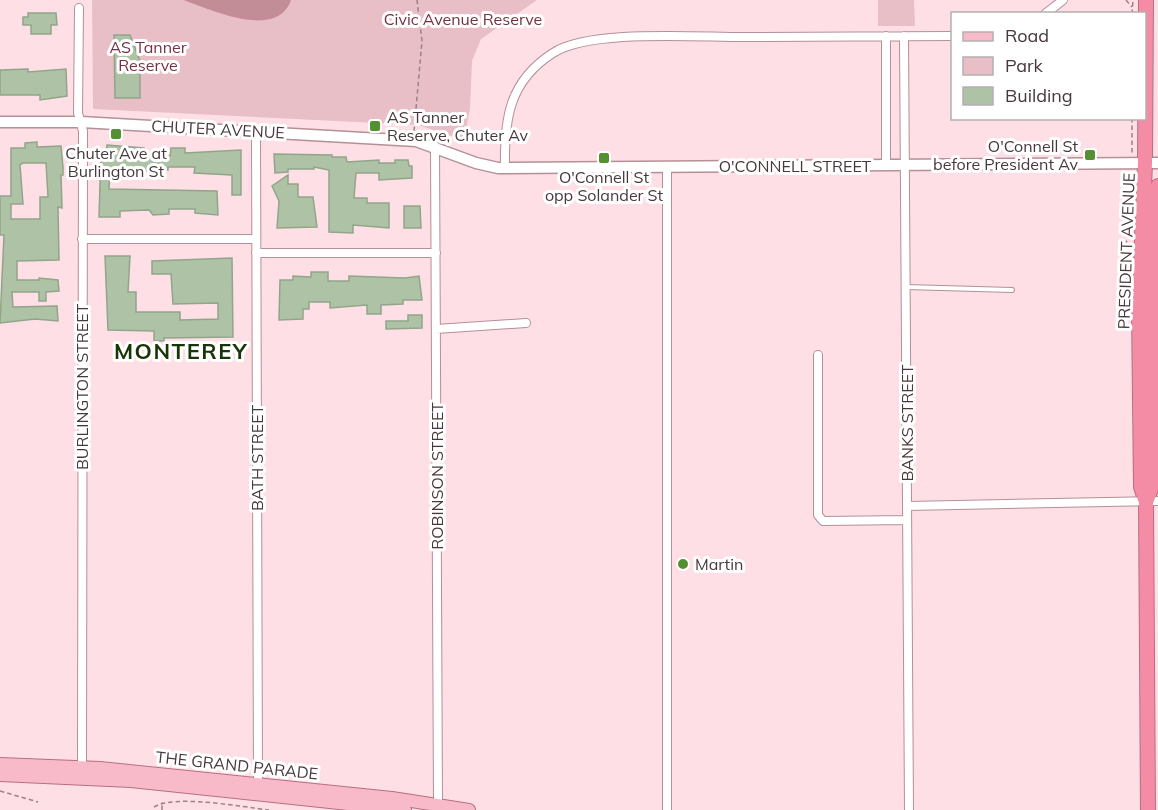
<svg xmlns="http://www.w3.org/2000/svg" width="1158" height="810" font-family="Mulish,sans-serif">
<rect width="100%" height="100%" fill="#fedfe5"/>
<path fill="#e8bfc7" d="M92,0H537L481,39L472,61L470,108L464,140L418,125L93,109Z
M878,0H914L915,26H878Z"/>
<path fill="#c38d98" d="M183,0H291C277,41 210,9 183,0Z"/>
<path fill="#aec2a6" stroke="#92a58a" stroke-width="1.5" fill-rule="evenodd" d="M28,13H56L57,25H51V34H31V25H23V17H28Z
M114,35H130L140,61V98H115Z
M28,69V72L66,69L67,96L40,100V95H0V70Z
M37,142V147L61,146L63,167V175H61L62,208L58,207L59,260L17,261V280H39V278L58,280L59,291L46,292V301H39V292H12L13,307L57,306L58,321L35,319L0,323L4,235H0V196H11V148H25V143ZM23,163H46L48,197H40V219H11V204H23L20,165Z
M107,145L144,148V156H170L171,148H185V153L241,150V195H232V175L194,173L195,167H168V170L110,172L109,189L217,191L218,215L195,213V209H169V214L153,215L149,210L120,211V217H99L101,151H106Z
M274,154L332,155V157H346L347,162L379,160V163H395V160H408L409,166H412V178L379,180V173H356L354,198H367V203H389V228L353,225V233L329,232V170L314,167V169H288V172L275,173Z
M288,175V184H298V197H313L317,227L277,228L279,201L272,186Z
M404,206H420L421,228H404Z
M105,256H130L128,292H136V312H180V320L218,319V303L173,304L171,274H152V261L232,258L233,337L164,338V341H154V331L108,330Z
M311,272H328V281H349V276L405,278L419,276L422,300H403V304L381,305V314H367V305L330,308V302H309V309H303V319L279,320L280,280H293V276L311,277Z
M408,315H422V328L386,329V321H408Z"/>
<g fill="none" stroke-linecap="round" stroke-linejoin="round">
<defs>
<path id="lane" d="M906,287L1012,290"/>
<path id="street" d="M79,8L78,113L83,131L82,766
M1045,14L1063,0
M886,36V166
M904,36L909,810
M256,132L258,784
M435,146L438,805
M667,167V810
M505,168C504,119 509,81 553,53C591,28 704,38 752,37C819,37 886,36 952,36
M82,239H256
M256,253H436
M436,329L526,323
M818,355V515L823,521L907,520
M907,506L1158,501"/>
<path id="secondary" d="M0,122H81L416,141L476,163L498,168L1158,163"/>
<path id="primary" d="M0,764L100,768L392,798L469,810
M0,775L131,781L405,810"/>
<path id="highway" d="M1146,0L1145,163L1139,311L1141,487L1146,502L1148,810
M1146,502L1151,489V289L1158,186"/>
</defs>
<use href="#lane" stroke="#b49097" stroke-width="6"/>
<use href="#street" stroke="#b49097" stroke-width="10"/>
<use href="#secondary" stroke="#b49097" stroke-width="13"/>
<use href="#primary" stroke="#b76f80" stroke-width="14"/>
<use href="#highway" stroke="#b76f80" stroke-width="16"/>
<path stroke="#9a8388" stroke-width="1.5" stroke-dasharray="4.5 3" stroke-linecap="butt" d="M1126,0L1132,7
M1132,14L1133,0
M1132,118V153
M414,131L422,41L417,0
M1127,305L1126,184L1130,173
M0,791L38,802
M154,807C174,794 243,807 269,810
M162,810V802"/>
<use href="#lane" stroke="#fff" stroke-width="4"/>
<use href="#street" stroke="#fff" stroke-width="8"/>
<use href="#secondary" stroke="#fff" stroke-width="10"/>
<use href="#primary" stroke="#f8bac9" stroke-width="12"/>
<use href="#highway" stroke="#f48ca5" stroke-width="14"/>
</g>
<g fill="#529031" stroke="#fff" stroke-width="2">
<rect x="369" y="120" width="12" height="12" rx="3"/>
<rect x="110" y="128" width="12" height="12" rx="3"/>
<rect x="1084" y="149" width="12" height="12" rx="3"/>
<rect x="598" y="152" width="12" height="12" rx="3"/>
<circle cx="683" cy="564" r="6"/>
</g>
<g text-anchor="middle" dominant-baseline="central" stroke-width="6" stroke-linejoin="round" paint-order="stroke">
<g font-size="16" fill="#743143" stroke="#fff">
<text x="463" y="19">Civic Avenue Reserve</text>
<text x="148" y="47">AS Tanner<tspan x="148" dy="18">Reserve</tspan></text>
</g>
<g font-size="16" fill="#47383b" stroke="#fff" text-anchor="start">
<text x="387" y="117">AS Tanner<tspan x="387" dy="18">Reserve, Chuter Av</tspan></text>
<text x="1078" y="146" text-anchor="end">O'Connell St<tspan x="1078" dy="18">before President Av</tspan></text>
<text x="116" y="153" text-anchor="middle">Chuter Ave at<tspan x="116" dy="18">Burlington St</tspan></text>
<text x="604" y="177" text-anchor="middle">O'Connell St<tspan x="604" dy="18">opp Solander St</tspan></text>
<text x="695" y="564">Martin</text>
</g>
<g font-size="16" fill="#47383b" stroke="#fff">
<text transform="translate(218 129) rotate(3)">CHUTER AVENUE</text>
<text x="795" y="166">O'CONNELL STREET</text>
<text transform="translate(1126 251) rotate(-88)">PRESIDENT AVENUE</text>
<text transform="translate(82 387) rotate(-90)">BURLINGTON STREET</text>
<text transform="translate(907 423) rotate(-90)">BANKS STREET</text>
<text transform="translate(257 458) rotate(-90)">BATH STREET</text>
<text transform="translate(437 476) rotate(-90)">ROBINSON STREET</text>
<text transform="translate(237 765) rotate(6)">THE GRAND PARADE</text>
</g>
<g font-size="22" font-weight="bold" letter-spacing="1.5" fill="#173506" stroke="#fff">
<text x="181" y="351">MONTEREY</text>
</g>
</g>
<rect x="951" y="12" width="195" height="108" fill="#ffffff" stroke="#b5afb1" stroke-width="1.5"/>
<rect x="963" y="32" width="30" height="9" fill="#f8bac9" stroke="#b5afb1" stroke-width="1.5"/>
<text x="1005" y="42" font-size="18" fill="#47383b">Road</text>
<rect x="963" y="57" width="30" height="18" fill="#e8bfc7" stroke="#b5afb1" stroke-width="1.5"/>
<text x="1005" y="72" font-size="18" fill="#47383b">Park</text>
<rect x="963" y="87" width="30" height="18" fill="#aec2a6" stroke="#b5afb1" stroke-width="1.5"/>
<text x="1005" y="102" font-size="18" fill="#47383b">Building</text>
</svg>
